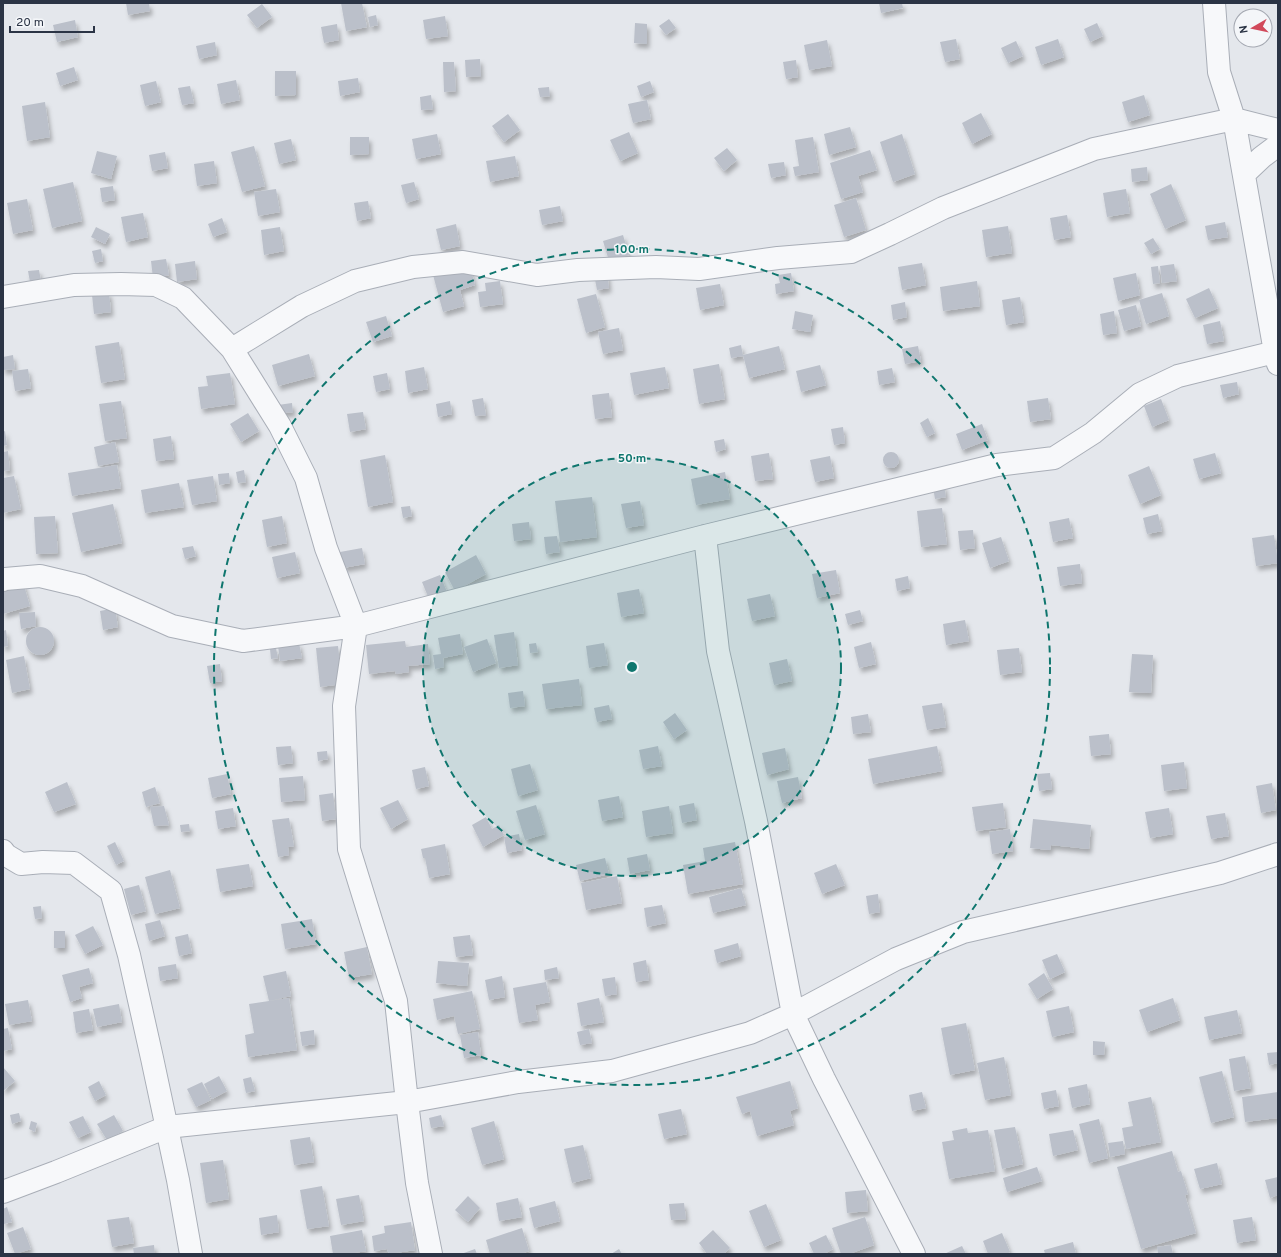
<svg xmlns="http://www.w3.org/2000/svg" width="1281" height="1257" font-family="Overpass,sans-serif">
<defs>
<filter id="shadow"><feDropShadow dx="2.5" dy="4.5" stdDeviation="2" flood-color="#0004"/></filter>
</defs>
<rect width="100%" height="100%" fill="#e4e7ec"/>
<path fill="#bbc0ca" filter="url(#shadow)" d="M126,3H149L150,11L128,15Z
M341,3H362L367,27L346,31Z
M879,3H902L903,8L881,13Z
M262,4L272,17L257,28L247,15Z
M376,15L378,25L370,27L368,17Z
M445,16L448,36L426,39L423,20Z
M669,19L676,28L666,35L659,26Z
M75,20L78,37L57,42L53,25Z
M635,23L647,24V44L634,43Z
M1097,23L1103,36L1090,42L1084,29Z
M337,24L339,40L324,43L321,27Z
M956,39L960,59L945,62L940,42Z
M1058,39L1064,57L1041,65L1035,47Z
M827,40L832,66L809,70L804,45Z
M1016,41L1023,56L1008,63L1001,48Z
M215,42L217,55L199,59L196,46Z
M480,59L481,76L466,77L465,60Z
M796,60L798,77L786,79L783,62Z
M443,62H454L456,91L444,92Z
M74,67L78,80L60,86L56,73Z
M275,71H296V95L275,96Z
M358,78L360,92L340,96L338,81Z
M236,80L240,100L221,104L217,84Z
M156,81L161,102L145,106L140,85Z
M650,81L654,92L641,97L637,86Z
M190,86L194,103L182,105L178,88Z
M549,87L550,96L540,97L538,88Z
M431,95L433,109L421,110L420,97Z
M1144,95L1150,115L1128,122L1122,102Z
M647,100L651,119L633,123L628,104Z
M45,102L50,137L27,141L22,106Z
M981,113L992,134L972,144L962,123Z
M508,114L520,130L504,142L492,126Z
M850,127L856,147L829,155L824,134Z
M629,132L638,153L620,161L610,140Z
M437,134L441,154L416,159L412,139Z
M902,134L915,174L893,182L880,142Z
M350,137H369V154L350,155Z
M813,137L819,172L795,176L793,167L799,166L795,140Z
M291,139L296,160L279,164L274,143Z
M254,146L265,186L242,192L231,152Z
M727,148L737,160L724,171L714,158Z
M870,150L877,170L858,176L863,192L841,199L830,163Z
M97,151L117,156L111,179L91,173Z
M165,152L168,168L152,171L149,155Z
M515,156L519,176L490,182L486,161Z
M214,161L217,183L197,186L194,164Z
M784,162L786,175L771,178L768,164Z
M1147,167L1148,180L1132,182L1131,169Z
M73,182L82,221L52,228L43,189Z
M414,182L419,199L406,203L401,185Z
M1171,184L1186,220L1165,229L1150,194Z
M113,186L115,200L102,202L100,188Z
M276,189L280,212L258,216L254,192Z
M1126,189L1130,213L1107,217L1103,193Z
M856,198L866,230L844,237L834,205Z
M27,199L33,230L13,234L7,203Z
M368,201L371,218L357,221L354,203Z
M560,206L563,221L542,225L539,210Z
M143,213L148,237L126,242L121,217Z
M1067,215L1071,237L1054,240L1050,218Z
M222,218L227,232L213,237L208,224Z
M1225,222L1228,237L1208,240L1205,226Z
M456,224L460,246L441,250L436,229Z
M1008,226L1012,253L986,257L982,230Z
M96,227L110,234L105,244L91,237Z
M280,227L284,251L264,255L261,230Z
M623,235L629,255L609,261L603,241Z
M1153,238L1160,249L1151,254L1144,243Z
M101,249L103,261L95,263L92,251Z
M166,259L169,275L153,278L151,261Z
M195,261L197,279L177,282L175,264Z
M922,263L926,285L902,290L898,267Z
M1174,264L1177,281L1162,283L1160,266Z
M470,266L475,285L460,290L464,306L443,312L433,275Z
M1158,266L1160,283L1153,284L1151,267Z
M39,270L41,281L30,282L28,271Z
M607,272L609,288L597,290L594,274Z
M791,273L794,291L776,294L775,284L780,283L778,275Z
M1136,273L1140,295L1118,301L1113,278Z
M500,281L503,304L480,307L478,292L486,291L485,283Z
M977,281L980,306L943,311L940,287Z
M720,284L724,305L700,310L696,288Z
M1209,288L1218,308L1195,318L1186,299Z
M109,292L111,312L94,314L92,295Z
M1162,293L1169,316L1146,324L1139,300Z
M596,294L605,327L586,333L577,299Z
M1020,297L1024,322L1006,325L1002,300Z
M905,302L907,317L893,320L891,305Z
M1136,305L1141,326L1124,331L1118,310Z
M795,311L813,315L810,332L792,329Z
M1114,311L1117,333L1103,335L1100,314Z
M386,316L392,336L373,342L366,322Z
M1220,321L1224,341L1207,344L1203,325Z
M619,328L623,350L603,354L598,332Z
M119,342L125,379L101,383L95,346Z
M741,345L743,356L731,358L729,348Z
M779,346L785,369L749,378L743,355Z
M918,346L921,361L905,364L902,349Z
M309,354L315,376L278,386L272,365Z
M13,355L15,369L3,370V357Z
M719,364L725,399L699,404L693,369Z
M820,365L826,385L801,392L796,371Z
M424,367L428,389L408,393L405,371Z
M665,367L669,388L634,395L630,373Z
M892,368L895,382L879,385L877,371Z
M28,369L31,388L15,391L12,371Z
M230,373L235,404L201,409L198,387L208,386L206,376Z
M387,373L390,389L376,392L373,376Z
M1237,382L1239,394L1223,398L1220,385Z
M609,393L612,417L595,419L592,395Z
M483,398L486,415L475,416L472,400Z
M1048,398L1051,419L1030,422L1027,401Z
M1161,399L1169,420L1152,427L1144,406Z
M121,401L127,438L105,441L99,404Z
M450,401L452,414L438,417L436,404Z
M292,403L293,412L279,413L278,405Z
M363,412L366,429L350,432L347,414Z
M248,413L259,431L241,442L230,424Z
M928,418L935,433L927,437L920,423Z
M982,424L988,440L962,450L956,434Z
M843,427L845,443L834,445L831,429Z
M5,431L7,445L3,446V432Z
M171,436L174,459L156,461L153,439Z
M724,439L726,449L716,452L714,441Z
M115,442L119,462L98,466L94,447Z
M8,451L10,470L3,471V452Z
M883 460a8 8 0 1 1 16 0a8 8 0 1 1-16 0Z
M769,453L773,479L755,481L751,456Z
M1215,453L1221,473L1199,479L1193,459Z
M385,455L393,502L368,507L360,460Z
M830,456L834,478L815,482L810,460Z
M117,465L121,488L72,496L68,473Z
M1149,466L1161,495L1140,504L1128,475Z
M244,470L246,482L238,483L236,472Z
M725,472L730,499L696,505L691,479Z
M229,473L230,483L219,485L218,474Z
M14,476L21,509L3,513V478Z
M213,476L217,501L192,505L187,480Z
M179,483L184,507L145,513L141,490Z
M944,485L946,497L935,499L933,487Z
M592,497L597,537L560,542L555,501Z
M640,501L644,525L626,528L621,504Z
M113,504L122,543L81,552L72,513Z
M410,506L412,516L403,518L401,507Z
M942,508L947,544L921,547L917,511Z
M1158,514L1162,531L1147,534L1143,518Z
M55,516L58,553L36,554L34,517Z
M282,516L287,543L267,547L262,520Z
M1069,518L1073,538L1053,542L1049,522Z
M529,522L531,539L514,541L512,524Z
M973,530L975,548L960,550L958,531Z
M1274,535L1278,563L1256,566L1252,538Z
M557,536L560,552L546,554L544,537Z
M1001,537L1009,561L990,568L982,543Z
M193,546L196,556L185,559L182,548Z
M362,548L365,564L343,568L340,552Z
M295,552L300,573L277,578L272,557Z
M476,555L486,574L455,591L445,572Z
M1080,564L1082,583L1060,586L1057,567Z
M836,570L840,593L817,598L812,574Z
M440,575L447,592L429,599L422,582Z
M908,576L910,588L897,591L895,579Z
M23,582L30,606L3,614V588Z
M639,589L644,613L621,617L617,593Z
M770,594L775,616L752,621L747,599Z
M115,608L118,627L103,630L100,611Z
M860,610L863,621L848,625L845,614Z
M35,612L36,626L21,629L19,613Z
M965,620L969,641L946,645L943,624Z
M26 641a14 14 0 1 1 28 0a14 14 0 1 1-28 0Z
M6,630L8,646L3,647V631Z
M514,632L518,665L499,668L494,635Z
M460,634L463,654L443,658L444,667L435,669L433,655L441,654L438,638Z
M487,639L496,663L473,672L464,647Z
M405,641L406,647L428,644L430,664L408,666L409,672L396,674L395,671L369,674L366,645Z
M871,642L876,664L859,668L854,647Z
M299,643L302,658L280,661L278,646Z
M536,643L538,652L530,653L529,644Z
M604,643L608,665L589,668L586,646Z
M338,646L342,684L320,687L316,648Z
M276,648L278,658L271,659L270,649Z
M1019,648L1022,672L1000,675L997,650Z
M1132,654L1153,655L1151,693L1129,692Z
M24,656L30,689L12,693L6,660Z
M787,659L792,681L774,685L769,663Z
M220,664L222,681L210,683L207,666Z
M579,679L582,705L546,709L542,684Z
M523,691L525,706L510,708L508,693Z
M942,703L946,727L927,730L922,706Z
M609,705L612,719L597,722L594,708Z
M675,713L687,730L674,739L663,722Z
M868,714L871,732L853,734L851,717Z
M1109,734L1111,754L1091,756L1089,736Z
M291,746L293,763L278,765L276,747Z
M658,746L662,766L643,769L639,750Z
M937,746L942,771L873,784L868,759Z
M785,748L789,769L767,775L762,753Z
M327,751L328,759L318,761L317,752Z
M1184,762L1187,788L1164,791L1161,765Z
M530,764L538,790L518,796L511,769Z
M425,767L429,786L416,789L412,770Z
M1050,773L1052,789L1039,791L1037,774Z
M227,774L231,794L212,798L208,778Z
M303,776L305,800L281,802L279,778Z
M798,777L802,798L782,803L777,781Z
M67,782L76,804L54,812L45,792Z
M1272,783L1276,810L1261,813L1256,786Z
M155,787L160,803L146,807L142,792Z
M333,793L336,819L322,821L319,795Z
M619,796L623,817L602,821L598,800Z
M398,800L408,819L391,829L380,808Z
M694,803L697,820L682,823L679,806Z
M1003,803L1006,827L976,831L972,807Z
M536,805L545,834L525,840L516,811Z
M164,806L169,825L154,826L150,807Z
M669,806L673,833L646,837L642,811Z
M233,808L236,826L218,829L215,811Z
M1169,808L1173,834L1150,838L1145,812Z
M1225,813L1229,836L1211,839L1206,816Z
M486,817L492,829L499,825L504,835L483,847L472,825Z
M289,818L294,846L288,847L289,855L278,857L272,820Z
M1033,819L1091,825L1089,849L1051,845L1050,850L1030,848Z
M189,824L190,831L181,832L180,825Z
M1010,829L1013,851L992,854L989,832Z
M519,834L522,850L507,853L504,837Z
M115,842L124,861L116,865L107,846Z
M735,842L743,884L688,894L683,865L705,861L703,848Z
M445,844L450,874L429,878L425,858H423L421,849Z
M647,854L650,870L630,874L627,858Z
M605,858L609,874L580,881L576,865Z
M249,864L253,886L220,892L216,869Z
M836,864L845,885L822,894L814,873Z
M170,870L180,908L155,914L145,877Z
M617,876L622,903L586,910L581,883Z
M139,885L146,911L131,915L124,889Z
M741,888L746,905L713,913L709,897Z
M878,894L880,912L869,914L866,896Z
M662,905L666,923L647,927L644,908Z
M41,906L42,918L35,919L33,907Z
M312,919L316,944L285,949L281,924Z
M160,920L165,936L149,941L145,924Z
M93,926L103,945L85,954L75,935Z
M54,931H65V948H54Z
M188,934L192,953L179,956L175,937Z
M470,935L473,955L456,957L453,937Z
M738,943L741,956L717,963L714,950Z
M367,947L372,974L349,978L344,952Z
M1057,954L1065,972L1050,979L1042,960Z
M646,960L649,980L636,982L633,963Z
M438,961L469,963L467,986L436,983Z
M176,964L178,978L160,981L158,967Z
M557,967L559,978L545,980L544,970Z
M89,968L93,983L79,987L82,998L70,1002L62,975Z
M286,971L291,996L269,1001L263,976Z
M1044,973L1053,989L1037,999L1028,984Z
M502,976L505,997L489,1000L485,980Z
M615,977L617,994L605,996L602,979Z
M546,982L550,1002L535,1005L538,1020L519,1023L513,988Z
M472,991L480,1029L458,1034L454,1016L437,1020L433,999Z
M289,998L297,1050L248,1057L245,1035L254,1033L249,1004Z
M599,998L604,1022L581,1026L577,1003Z
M1173,998L1180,1020L1147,1032L1139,1010Z
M28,1000L32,1021L9,1025L5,1004Z
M119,1004L122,1022L97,1027L93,1009Z
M1069,1006L1074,1032L1052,1037L1046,1011Z
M89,1009L93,1030L76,1033L73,1012Z
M1237,1010L1242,1033L1209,1040L1204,1017Z
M966,1023L975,1070L950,1075L941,1028Z
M8,1028L12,1049L3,1051V1029Z
M589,1029L592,1043L580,1045L577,1032Z
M314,1030L315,1044L302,1046L300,1032Z
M478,1032L481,1055L464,1058L460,1035Z
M1093,1041L1105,1042L1104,1055H1093Z
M1278,1052V1063L1269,1065L1267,1053Z
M1245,1056L1251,1088L1234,1091L1229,1059Z
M1004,1057L1011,1095L985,1100L977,1063Z
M3,1067L15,1081L3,1091Z
M1222,1071L1234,1117L1211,1123L1199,1077Z
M219,1076L227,1091L212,1099L204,1084Z
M251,1077L255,1091L246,1093L243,1079Z
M99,1081L106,1095L95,1101L88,1087Z
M790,1081L798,1108L790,1111L794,1125L757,1136L750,1111L742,1114L736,1097Z
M202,1082L211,1100L196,1107L187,1089Z
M1087,1084L1090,1104L1072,1108L1068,1088Z
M1056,1090L1059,1106L1044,1109L1041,1093Z
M922,1092L926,1108L912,1111L909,1095Z
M1278,1092V1118L1245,1122L1242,1097Z
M1151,1097L1161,1142L1126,1149L1122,1128L1133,1126L1128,1102Z
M681,1109L687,1134L664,1139L658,1114Z
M19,1113L21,1121L12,1124L10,1115Z
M114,1115L123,1131L107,1140L97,1124Z
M441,1115L444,1126L431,1128L429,1118Z
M83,1116L91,1132L78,1138L69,1122Z
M1099,1119L1108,1158L1089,1163L1079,1124Z
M31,1121L37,1123L35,1132L29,1129Z
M494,1121L504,1159L482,1165L471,1128Z
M1015,1127L1023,1164L1002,1169L994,1130Z
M967,1128L968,1133L988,1130L995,1171L949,1179L942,1142L954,1140L952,1131Z
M1073,1130L1078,1150L1053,1156L1049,1134Z
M310,1137L314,1162L294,1165L290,1140Z
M1123,1141L1125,1154L1110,1157L1108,1143Z
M583,1145L591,1178L572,1183L564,1149Z
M1172,1151L1178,1172L1181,1171L1188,1194L1185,1195L1196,1233L1141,1249L1117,1167Z
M223,1160L229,1199L206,1203L200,1163Z
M1217,1163L1222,1184L1200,1189L1194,1169Z
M1037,1167L1042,1181L1007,1192L1003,1178Z
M1278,1177V1195L1270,1198L1265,1180Z
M322,1186L329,1226L307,1229L300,1190Z
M866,1190L868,1211L847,1213L845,1192Z
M359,1195L364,1221L341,1225L336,1199Z
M468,1196L480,1208L468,1222L455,1210Z
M518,1198L522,1217L499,1221L496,1203Z
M555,1201L560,1221L534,1228L529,1208Z
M684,1203L686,1219L671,1220L669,1204Z
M766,1204L781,1240L764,1247L749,1211Z
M7,1207L12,1222L4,1224L3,1209Z
M277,1215L279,1232L261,1235L259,1218Z
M129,1217L134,1243L112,1247L107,1220Z
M865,1217L874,1245L849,1254H841L832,1228Z
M1252,1217L1256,1240L1237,1243L1233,1220Z
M411,1222L415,1250L389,1254L387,1249L374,1251L372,1236L385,1233L384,1226Z
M23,1227L31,1249L15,1254L7,1233Z
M522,1228L529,1251L521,1254H490L486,1240Z
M362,1230L366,1251L348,1254H333L330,1236Z
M713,1230L730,1248L724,1254H707L699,1243Z
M1002,1233L1010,1252L1006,1254H988L983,1241Z
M826,1235L833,1249L824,1254H814L809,1243Z
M1073,1242L1076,1254H1045L1044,1250Z
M154,1245L155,1254H134L133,1248Z
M1171,1245L1173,1254H1158L1157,1247Z
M962,1246L966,1254H944Z
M475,1249L477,1254H461Z
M619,1249L622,1254H611Z"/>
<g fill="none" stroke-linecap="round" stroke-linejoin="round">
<defs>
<path id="minor" d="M1214,3L1219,72L1234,119L1275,352L1278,364
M1244,174L1262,157L1278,145
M3,297L74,285L121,284L156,285L183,298L232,349L280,426L306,478L326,548L356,626L344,706L349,849L396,1001L407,1102L417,1183L431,1254
M232,349L302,306L355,281L413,267L463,262L537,275L578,270L656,267L699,269L778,258L851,252L890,234L943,208L1094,149L1234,119L1278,130
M705,536L718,651L756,821L793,1014L824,1079L914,1254
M3,580L5,579L40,576L82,586L172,626L243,641L356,626L705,536L997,465L1054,458L1093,433L1140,394L1178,376L1275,352
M3,851L6,855L21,864L43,862L74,863L111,891L129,955L152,1058L178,1180L191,1254
M3,1192L56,1172L167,1127L407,1102L518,1082L612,1071L750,1033L793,1014L896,959L963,932L1220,873L1278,854"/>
</defs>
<use href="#minor" stroke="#a9aeb7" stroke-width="24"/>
<use href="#minor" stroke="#f7f8fa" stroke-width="22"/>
</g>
<circle cx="632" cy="667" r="209" fill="#0f766e" fill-opacity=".12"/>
<g fill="none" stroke="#0f766e" stroke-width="2" stroke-dasharray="7 5">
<circle cx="632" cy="667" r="209"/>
<circle cx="632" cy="667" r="418"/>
</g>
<circle cx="632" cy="667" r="6" fill="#0f766e" stroke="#f4f6f9" stroke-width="2"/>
<g font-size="12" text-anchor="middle" font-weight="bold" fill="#0f766e" stroke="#f4f6f9" stroke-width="3" stroke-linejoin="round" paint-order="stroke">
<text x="632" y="253">100 m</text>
<text x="632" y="462">50 m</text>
</g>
<rect width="1281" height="1257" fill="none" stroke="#2b3445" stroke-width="8"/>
<g transform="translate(1253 28) rotate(261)"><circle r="19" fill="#f4f6f9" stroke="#a4a8b1"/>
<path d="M0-3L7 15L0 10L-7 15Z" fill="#d1495b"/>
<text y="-6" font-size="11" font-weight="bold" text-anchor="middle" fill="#2b3445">N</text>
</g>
<path d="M10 26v6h84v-6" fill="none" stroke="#2b3445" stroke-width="2"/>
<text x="16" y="26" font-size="12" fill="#2b3445" stroke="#f4f6f9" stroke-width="3" paint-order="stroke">20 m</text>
</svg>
